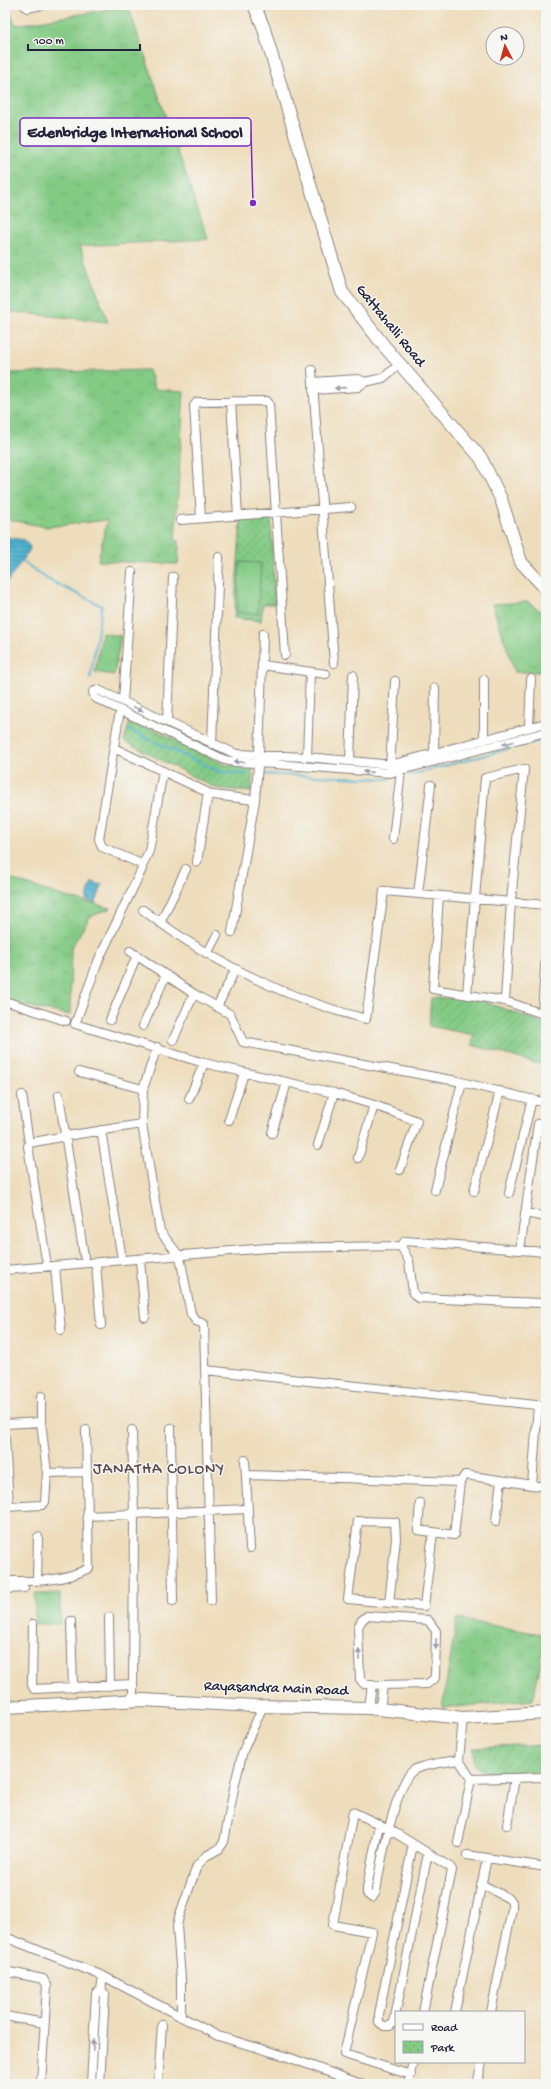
<svg xmlns="http://www.w3.org/2000/svg" width="551" height="2089" font-family="'Gochi Hand',sans-serif">
<defs>
<pattern id="grass-tufts" width="24" height="20" patternUnits="userSpaceOnUse"><rect width="24" height="20" fill="#83ca84"/><path d="M3 7l-1-3M5 7V3M7 7l1-3M15 17l-1-3M17 17v-4M19 17l1-3" fill="none" stroke="#71ad73"/></pattern>
<pattern id="park-dots" width="8" height="8" patternUnits="userSpaceOnUse"><rect width="8" height="8" fill="#83ca84"/><path d="M2 2h.1M6 6h.1" fill="none" stroke="#71ad73" stroke-width="1.8" stroke-linecap="round"/></pattern>
<pattern id="garden-furrows" width="10" height="10" patternUnits="userSpaceOnUse"><rect width="10" height="10" fill="#83ca84"/><path d="M-1 1l2-2M0 10L10 0M9 11l2-2" fill="none" stroke="#71ad73"/></pattern>
<pattern id="water-rules" width="6" height="5" patternUnits="userSpaceOnUse"><rect width="6" height="5" fill="#4eb0cd"/><path d="M0 2.5h6" fill="none" stroke="#408fa8"/></pattern>
</defs>
<rect width="100%" height="100%" fill="#f6f6f2"/>
<filter id="ink" filterUnits="userSpaceOnUse"><feTurbulence type="fractalNoise" baseFrequency=".025" numOctaves="2"/><feDisplacementMap in="SourceGraphic" scale="8" xChannelSelector="R" yChannelSelector="G"/><feConvolveMatrix kernelMatrix="1 2 1 2 8 2 1 2 1" color-interpolation-filters="sRGB"/></filter>
<filter id="wash" filterUnits="userSpaceOnUse"><feTurbulence type="fractalNoise" baseFrequency=".012" numOctaves="4" result="noise"/><feDisplacementMap in="SourceGraphic" scale="16" xChannelSelector="R" yChannelSelector="G"/><feGaussianBlur stdDeviation="0.9" result="paint"/><feColorMatrix in="noise" values="0 0 0 0 0 0 0 0 0 0 0 0 0 0 0 0 0 1.4 0 .05"/><feComposite in="paint" operator="in"/></filter>
<g filter="url(#wash)">
<rect width="100%" height="100%" fill="#eeddbc"/>
<path fill="url(#grass-tufts)" stroke="#527660" d="M5,5H7L16,25L128,6L208,239L80,246L108,322L5,311Z
M149,370L155,389L184,391L175,541H179L178,564L98,561L107,520L47,527L5,519V373Z
M528,602L546,615V672H515L492,604Z
M5,877L65,897L111,908L90,917L71,948L70,1015L5,1002Z
M457,1619L546,1635L533,1700L442,1708Z"/>
<path fill="url(#park-dots)" stroke="#527660" d="M271,518L275,604H263L261,621L234,618L241,519Z"/>
<path fill="url(#garden-furrows)" stroke="#527660" d="M131,718L226,765L253,766L251,792L215,788L124,741Z
M431,998L477,999L546,1024V1066L472,1045L474,1035L429,1026Z
M546,1745V1771L487,1773L475,1766L473,1748Z"/>
<path fill="#83ca84" stroke="#527660" d="M240,562L261,563L258,614L237,612Z
M102,633L121,636L114,675L95,672Z
M35,1594H60V1624H35Z"/>
<path fill="url(#water-rules)" stroke="#386984" d="M5,537L25,540L30,547L29,551L5,585Z
M92,882L102,885L96,903L86,900Z"/>
<g fill="none" stroke-linecap="round" stroke-linejoin="round">
<path stroke="#4eb0cd" stroke-width="2" d="M19,562L22,561L47,579L102,606L90,679
M129,730L220,772L246,774
M262,774L390,779
M410,775L542,740"/>
</g>
</g>
<g filter="url(#ink)">
<g fill="none" stroke-linecap="round" stroke-linejoin="round">
<defs>
<path id="street" d="M24,5L27,8L42,5
M312,370L334,663
M313,382L358,379L365,382
M313,390L358,387L365,382L383,378L400,364
M231,401L238,516
M201,518L194,406L197,402L267,401L269,404L285,655
M180,520L351,507
M262,665L326,674
M484,680V740
M123,701L132,572
M120,710L99,839L102,847L141,864L142,869L99,959L75,1024L204,1063L334,1093L374,1105L417,1121L400,1170
M167,722L173,577
M546,723L394,764H382L307,757L236,754L98,690L93,692L95,698L225,760L235,762L275,764L390,773L546,732
M529,727L531,679
M212,744L219,557
M114,748L213,795L255,800
M434,753L435,688
M307,757L310,672
M350,761L353,675
M390,768L395,681
M393,839L401,771
M197,862L208,793
M142,866L149,851L163,771
M418,894L431,785
M439,896L433,989L505,1001L546,1015
M143,910C210,961 284,998 366,1019L384,891L546,905
M160,923L186,869
M232,932L255,800L259,755L263,634
M130,951L194,994L230,1014L243,1042L457,1081L546,1103
M207,954L217,935
M467,994L485,778L524,769L511,901L505,1001
M5,1001L66,1021
M217,1007L235,970
M542,1014L546,952
M110,1020L137,955
M143,1026L166,975
M173,1040L194,994
M79,1072L143,1089L157,1047
M143,1089L142,1124L160,1231L180,1257L191,1314L196,1321L204,1324L211,1601
M22,1095L29,1143
M59,1095L84,1256
M189,1099L204,1063
M229,1120L244,1073
M101,1130L121,1253
M272,1133L287,1082
M318,1145L334,1093
M358,1158L374,1105
M435,1190L462,1082
M474,1191L500,1091
M509,1193L532,1099
M525,1213L546,1217
M401,1246L409,1261L413,1293L418,1298L542,1303
M520,1250L538,1124
M46,1259L28,1146L29,1143L66,1136L142,1124
M140,1260L145,1317
M96,1264L101,1325
M55,1267L61,1330
M5,1270L268,1248L401,1246L405,1241L546,1252
M205,1370L546,1406
M41,1422V1396
M5,1424L41,1422L47,1473
M171,1428L173,1601
M132,1430L134,1514L133,1700
M5,1438L9,1507
M245,1460L250,1548
M246,1475L460,1482L465,1475L546,1487
M532,1485L538,1405
M420,1503L418,1530L454,1535L460,1482
M5,1507L42,1505L45,1502L47,1473L87,1472
M87,1516L248,1509
M496,1521L501,1480
M5,1581C34,1581 63,1582 89,1568L86,1430
M37,1581L38,1537
M5,1589L24,1588
M389,1603L396,1539L395,1522L358,1521L348,1599L424,1606L433,1533
M109,1617L110,1686
M71,1621L73,1688
M33,1624L32,1685L34,1689L133,1684
M369,1708L372,1684
M380,1710L383,1685L427,1684L435,1678L436,1631L428,1620L367,1616L362,1620L358,1627L360,1679L364,1684L383,1685
M459,1760L471,1779
M379,1824L367,1888V1894L372,1898L376,1892C379,1870 396,1780 414,1770C424,1764 447,1762 459,1760L463,1718
M507,1825L515,1778
M458,1843L471,1779L546,1777
M413,1844L379,2014V2022L384,2026H390L394,2022L428,1853
M467,1855L546,1867
M481,1884L508,1898L512,1902V1909L491,2012
M5,1937L103,1976L218,2036L285,2056L361,2084
M5,1971L43,1979L47,1985L41,2084
M455,2012L487,1858
M5,2016L44,2023
M181,2017V1979L177,1926L179,1917L197,1866L206,1856L219,1849L224,1842L235,1783L243,1751L263,1706
M411,2075L344,2054L372,1932L333,1925L353,1812L389,1829L450,1867L452,1870L423,2012
M91,2084L96,1993L101,1990
M100,2084L105,1994L101,1990L103,1976
M158,2084L162,2025
M408,2084L413,2062
M477,2084L482,2062"/>
<path id="secondary" d="M254,5L263,26L342,292L385,347L481,458L501,499L521,562L546,589
M5,1707L142,1700L255,1706L369,1708L463,1718L546,1713"/>
</defs>
<use href="#street" stroke="#88807c" stroke-width="10"/>
<use href="#secondary" stroke="#88807c" stroke-width="14"/>
<use href="#street" stroke="#fff" stroke-width="8"/>
<use href="#secondary" stroke="#fff" stroke-width="12"/>
</g>
<defs><path id="oneway-solid" d="M-6-.8H1V-3.2L6.5 0L1 3.2V.8H-6Z"/></defs>
<g fill="#9c9ca7">
<use href="#oneway-solid" transform="translate(340 388) rotate(176)"/>
<use href="#oneway-solid" transform="translate(138 709) rotate(26)"/>
<use href="#oneway-solid" transform="translate(508 743) rotate(165)"/>
<use href="#oneway-solid" transform="translate(239 762) rotate(-175)"/>
<use href="#oneway-solid" transform="translate(368 772) rotate(-175)"/>
<use href="#oneway-solid" transform="translate(436 1644) rotate(92)"/>
<use href="#oneway-solid" transform="translate(359 1655) rotate(-92)"/>
<use href="#oneway-solid" transform="translate(93 2045) rotate(-87)"/>
</g>
</g>
<g text-anchor="middle" dominant-baseline="central" stroke-width="3" stroke-linejoin="round" paint-order="stroke">
<g font-size="15" fill="#22223b" stroke="#f6f6f2">
<text transform="translate(390 326) rotate(51)">Gattahalli Road</text>
<text transform="translate(276 1689) rotate(2)">Rayasandra Main Road</text>
</g>
<g font-size="16" letter-spacing="1" fill="#5d4b51" stroke="#f6f6f2">
<text x="159" y="1470">JANATHA COLONY</text>
</g>
</g>
<path fill="none" stroke="#7b2cbf" stroke-width="1.5" d="M253 203L251 132"/>
<circle fill="#7b2cbf" stroke="#f6f6f2" stroke-width="1.5" cx="253" cy="203" r="4"/>
<rect fill="#f6f6f2" stroke="#7b2cbf" stroke-width="1.5" x="20" y="118" width="231" height="28" rx="4"/>
<g font-size="16" text-anchor="middle" font-weight="bold" fill="#22223b">
<text x="135" y="137">Edenbridge International School</text>
</g>
<rect width="551" height="2089" fill="none" stroke="#f6f6f2" stroke-width="20"/>
<rect x="395" y="2011" width="130" height="52" fill="#f6f6f2" stroke="#a1a1a9"/>
<rect x="403" y="2024" width="20" height="6" fill="#ffffff" stroke="#a1a1a9"/>
<text x="431" y="2031" font-size="12" fill="#22223b">Road</text>
<rect x="403" y="2041" width="20" height="12" fill="url(#park-dots)" stroke="#a1a1a9"/>
<text x="431" y="2051" font-size="12" fill="#22223b">Park</text>
<g transform="translate(505 46) rotate(354)"><circle r="19" fill="#f6f6f2" stroke="#a1a1a9"/>
<path d="M0-3L7 15L0 10L-7 15Z" fill="#c8321e"/>
<text y="-6" font-size="11" font-weight="bold" text-anchor="middle" fill="#22223b">N</text>
</g>
<path d="M28 44v6h112v-6" fill="none" stroke="#22223b" stroke-width="2"/>
<text x="34" y="44" font-size="12" fill="#22223b" stroke="#f6f6f2" stroke-width="3" paint-order="stroke">100 m</text>
</svg>
